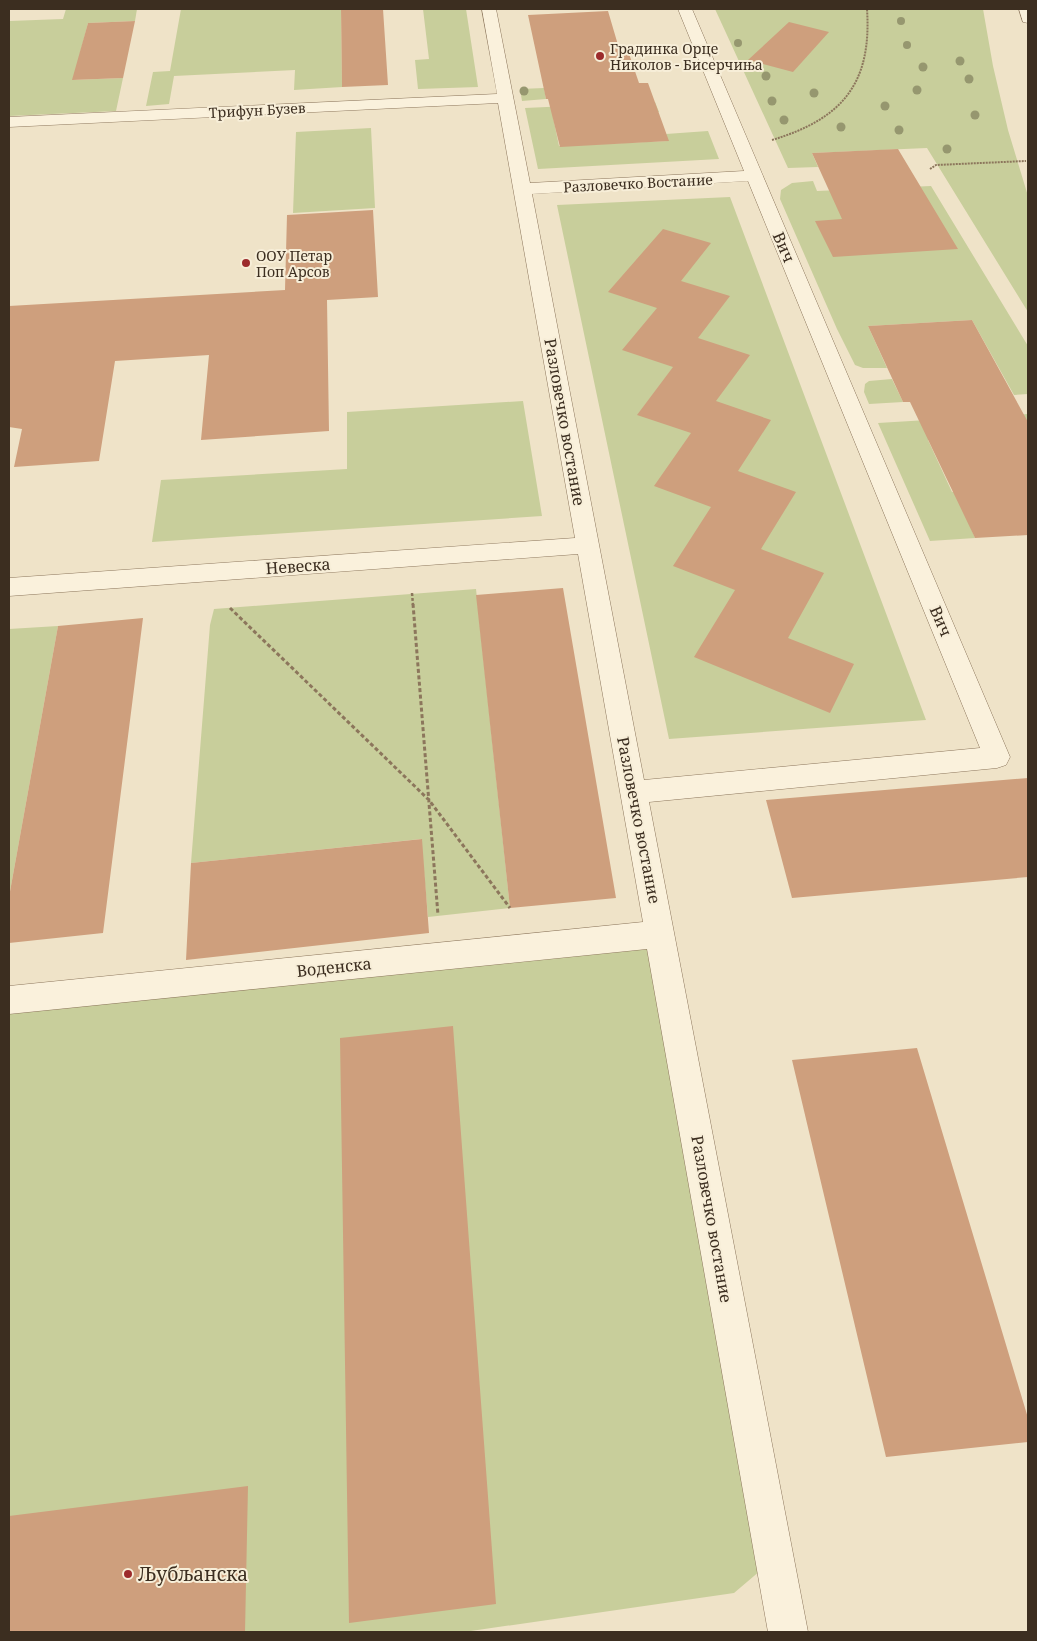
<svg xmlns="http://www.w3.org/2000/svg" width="1037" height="1641" font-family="'Noto Serif',serif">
<rect width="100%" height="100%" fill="#efe3c8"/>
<path fill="#c8ce9b" d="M66,9H137L135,21L88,23L73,80L123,78L116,111L9,116V21L63,19Z
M181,9H341L342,87L294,90L295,70L174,76L169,104L146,106L153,72L170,71Z
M423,9H466L478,87L418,89L415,60L429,59Z
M715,9H983L993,66L1008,130L1028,196V312L927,148L812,153L818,167L788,168Z
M544,88L546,99L522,101L520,89Z
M655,102L659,112L553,117L559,146L668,141L666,134L708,131L719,159L538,169L525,108Z
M371,128L375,208L293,213L296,132Z
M813,181L817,191L931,186L1028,346V394L1014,395L972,320L868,326L887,368H863L855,365L837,329L780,199L781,190L792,183Z
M730,197L926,720L669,739L557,205Z
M892,379L903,402L869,404L864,392L865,384L869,381Z
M523,401L542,516L152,542L161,480L347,469V412Z
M1028,414V434L928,440L952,492L1028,487V515L967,519L975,538L930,541L878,423Z
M476,589L510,908L428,917L421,839L191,863L210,625L214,609Z
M58,626L9,897V629Z
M660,934L774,1559L734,1593L464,1632H9V1000Z"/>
<path fill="#ce9f7d" d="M341,9H383L388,85L342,87Z
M608,11L618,45H626L639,83H648L669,141L560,147L548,99H546L528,15Z
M135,21L123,78L72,80L88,23Z
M789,22L829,32L793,72L748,60Z
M898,149L958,249L833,257L815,221L842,219L812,153Z
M373,210L378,297L327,300L329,431L201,440L209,355L115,361L99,461L14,467L22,429L9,427V306L285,290L287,215Z
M663,229L711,243L681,281L730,296L698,338L750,355L716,401L771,420L738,471L796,492L761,549L824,573L788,638L854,664L830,713L694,657L735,590L673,566L711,507L654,486L691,433L637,415L673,367L622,350L657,308L608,292Z
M972,320L1028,422V535L975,538L910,402H903L868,326Z
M563,588L616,898L510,908L476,595Z
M143,618L103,933L9,943V897L58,626Z
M1028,778V877L792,898L766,800Z
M422,839L429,933L186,960L191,863Z
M453,1026L496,1604L349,1623L340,1038Z
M917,1048L1028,1418V1442L886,1457L792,1060Z
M248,1486L245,1632H9V1516Z"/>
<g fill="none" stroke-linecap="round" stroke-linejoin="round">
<defs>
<path id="minor" d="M482,9H496L530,183L744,171L678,9H692L1010,757L1006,765L997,768L649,802L808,1632H768L647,949L9,1014V986L643,922L578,554L9,596V578L575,538L498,103L9,127V117L497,94ZM748,181L980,748L644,780L532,194Z
M1019,9H1028V23L1023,22Z"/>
</defs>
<use href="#minor" stroke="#8c765c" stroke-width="1"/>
<path stroke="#8c765c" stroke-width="2" stroke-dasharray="2 1" stroke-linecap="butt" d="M772,140C842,119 872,84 867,9
M930,169L936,165L1026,161"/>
<path stroke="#8c765c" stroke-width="2.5" stroke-dasharray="3 2" stroke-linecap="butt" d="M412,593L413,605"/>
<path stroke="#8c765c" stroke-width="3" stroke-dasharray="4 2.5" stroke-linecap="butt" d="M413,604L438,915
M230,608L429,800L510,908"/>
<use href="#minor" fill="#faf1dc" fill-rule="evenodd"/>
</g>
<g fill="#96976f">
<circle cx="901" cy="21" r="4"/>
<circle cx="738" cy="43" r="4"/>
<circle cx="907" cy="45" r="4"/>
<circle cx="960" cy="61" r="4.5"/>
<circle cx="923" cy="67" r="4.5"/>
<circle cx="766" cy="76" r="4.5"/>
<circle cx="969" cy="79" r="4.5"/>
<circle cx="917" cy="90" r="4.5"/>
<circle cx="524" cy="91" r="4.5"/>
<circle cx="814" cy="93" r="4.5"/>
<circle cx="772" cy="101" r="4.5"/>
<circle cx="885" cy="106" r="4.5"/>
<circle cx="975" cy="115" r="4.5"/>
<circle cx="784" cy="120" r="4.5"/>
<circle cx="841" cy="127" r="4.5"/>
<circle cx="899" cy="130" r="4.5"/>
<circle cx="947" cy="149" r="4.5"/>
</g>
<g fill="#9c2b2c" stroke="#f7eed8" stroke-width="2">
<circle cx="600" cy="56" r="5"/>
<circle cx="246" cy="263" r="5"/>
<circle cx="128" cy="1574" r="5"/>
</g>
<g text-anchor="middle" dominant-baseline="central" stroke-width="4" stroke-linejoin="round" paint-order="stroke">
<g font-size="14" fill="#3c2e20" stroke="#f7eed8" text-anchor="start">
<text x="610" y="48">Градинка Орце<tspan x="610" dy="16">Николов - Бисерчиња</tspan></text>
<text x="256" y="255">ООУ Петар<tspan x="256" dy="16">Поп Арсов</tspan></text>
</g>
<g font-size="14" fill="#3c2e20" stroke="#f7eed8">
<text transform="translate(257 110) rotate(-3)">Трифун Бузев</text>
<text transform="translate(638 183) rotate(-3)">Разловечко Востание</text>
</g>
<g font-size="16" fill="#3c2e20" stroke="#f7eed8">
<text transform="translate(784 247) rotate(67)">Вич</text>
<text transform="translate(565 422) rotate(80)">Разловечко востание</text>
<text transform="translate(298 566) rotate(-4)">Невеска</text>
<text transform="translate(941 621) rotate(67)">Вич</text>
<text transform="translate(639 820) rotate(79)">Разловечко востание</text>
<text transform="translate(334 967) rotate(-6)">Воденска</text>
<text transform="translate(712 1219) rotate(80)">Разловечко востание</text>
</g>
<g font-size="19" fill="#3c2e20" stroke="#f7eed8" text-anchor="start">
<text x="138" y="1574">Љубљанска</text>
</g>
</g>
<rect width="1037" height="1641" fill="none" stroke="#3c2e20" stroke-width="20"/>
</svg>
